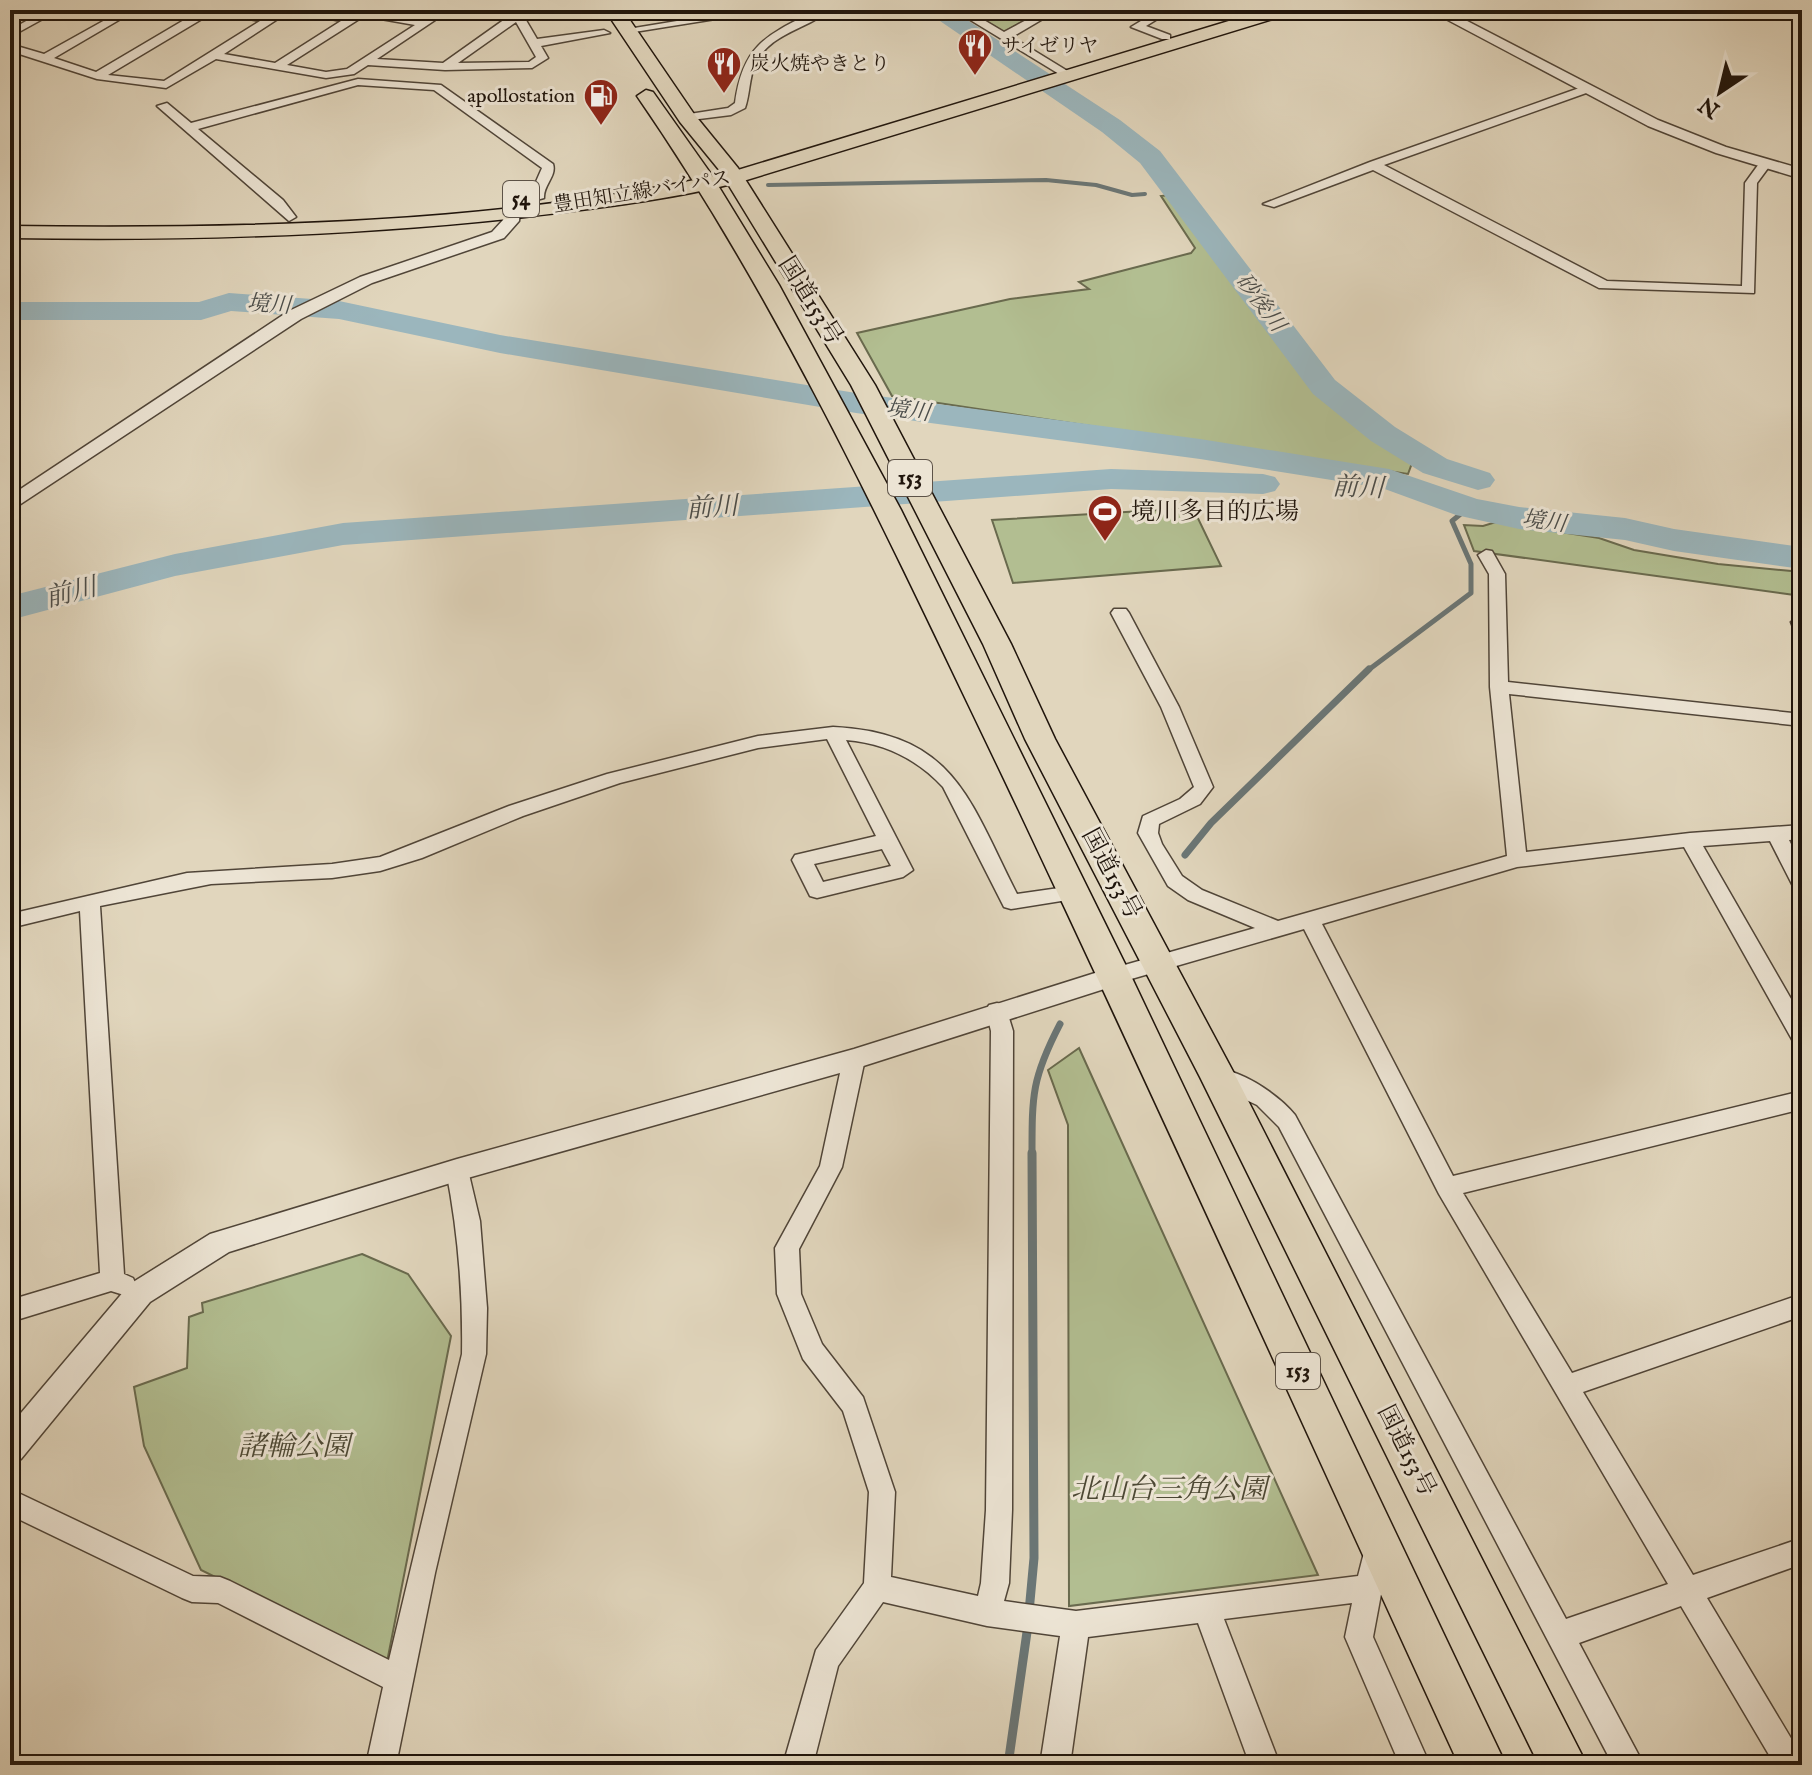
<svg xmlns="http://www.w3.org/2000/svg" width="1812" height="1775" font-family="'IM FELL English','Noto Serif JP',serif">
<rect width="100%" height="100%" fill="#e1d6bd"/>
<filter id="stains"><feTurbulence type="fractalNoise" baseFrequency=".0025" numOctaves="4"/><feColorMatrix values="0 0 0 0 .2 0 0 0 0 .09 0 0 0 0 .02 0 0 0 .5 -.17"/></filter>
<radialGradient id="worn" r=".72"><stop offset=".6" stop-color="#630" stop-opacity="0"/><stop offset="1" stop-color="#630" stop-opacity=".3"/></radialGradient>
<path fill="#b2be91" stroke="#696a4e" stroke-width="2" d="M968,10H1044L1004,32Z
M1169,195L1332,406L1412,463L1408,474L892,396L857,333L1010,299L1089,289L1079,282L1191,253L1195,248L1161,196Z
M1193,508L1221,566L1013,583L992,520Z
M1496,522L1599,538L1634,550L1718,564L1802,572V596L1474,551L1464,525L1483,526Z
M1079,1048L1318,1575L1069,1606L1068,1125L1048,1070Z
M362,1254L408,1274L451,1336L387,1662L201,1570L144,1446L134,1387L187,1368L189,1317L203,1312L202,1303Z"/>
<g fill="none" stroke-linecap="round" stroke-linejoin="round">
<path stroke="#6a7676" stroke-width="4" d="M768,185L1046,180L1096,185L1132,195L1145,194"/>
<path stroke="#6a7676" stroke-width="5" d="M1367,671L1471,593V564L1452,521L1468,508"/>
<path stroke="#6a7676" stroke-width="7" d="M1185,855L1211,823L1369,669
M1032,1155C1032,1094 1032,1078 1060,1024"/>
<path stroke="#6a7676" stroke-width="9" d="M1029,1612L1034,1558L1032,1153
M1008,1765L1028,1625"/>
<path fill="#9bb6bd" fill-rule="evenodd" d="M924,10H952L1120,120L1160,151L1335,380L1395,427L1447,459L1490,473L1495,480L1490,487L1478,490L1423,473L1371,441L1313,394L1140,163L1102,132Z
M229,293L339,301L500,335L856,393L1200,439L1389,469L1477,499L1519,507L1625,518L1674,529L1802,547V569L1674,551L1625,540L1519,529L1456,515L1382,488L1200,459L856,413L500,353L339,319L231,311L201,320H10V302H199Z
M1111,469L1263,474L1275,477L1280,484L1275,491L1263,494L1111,489L343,545L175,576L10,620V596L175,554L343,523Z"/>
<defs>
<path id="minor" d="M10,10H30L10,15Z
M46,10H59L10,37V30Z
M123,10H136L54,58L96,72L201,10H232L268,16C291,2 324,11 349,15C369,3 401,16 423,19L438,10H450L377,59L443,63L512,14L510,10H520L537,39L604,30L610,33L541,46L548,58L532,68L445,70L368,65L354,74L326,78L216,59L166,88L97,79L10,51V44L44,54ZM290,11L341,21L275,63L224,54ZM212,13L260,21L164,81L108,75ZM364,16L415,25L347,69L326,72L287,65ZM516,22L536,57L529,62L458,63Z
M744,10H772L628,33L622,30Z
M817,10H830C806,30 769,33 755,65C749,78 750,94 745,108L731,115L683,121V115L728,108L735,103C743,44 767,35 817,10Z
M954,10H967L1004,32L1045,10H1058L1012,37L1074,75L1064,77Z
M1159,10H1172L1146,26L1170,35V39H1162L1131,27Z
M358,79L441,85L553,164C557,176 543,185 544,198L533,201L531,193L542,168L434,90L358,85L198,129L283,200L296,217L289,221L157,106L167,103L191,123Z
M1585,86L1589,88V92L1384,165L1607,281L1742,286L1745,183L1761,161H1769L1771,164L1757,183L1754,293L1599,288L1373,170L1274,207L1263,204L1370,162Z
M1486,550L1492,551L1505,574L1508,682L1802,714V726L1509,694L1526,852L1690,833L1802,825V839L1789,840L1802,866V892L1795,890L1770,841L1703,846L1802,1018V1045L1794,1043L1684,847L1517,867L1322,924L1453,1176L1802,1091V1109L1463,1193L1572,1373L1802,1294V1316L1583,1392L1693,1575L1802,1538V1564L1707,1598L1801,1755L1802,1765H1775L1681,1606L1579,1643L1644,1765H1613L1279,1127L1257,1105L1210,1083L1207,1077L1210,1071C1234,1063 1280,1096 1295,1115L1566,1619L1668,1584L1439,1194L1304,929L1114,984L1107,982L1104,976L1107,970L1255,928L1188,900L1168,886L1138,833L1143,816L1180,799L1194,787L1161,707L1111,613L1114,609H1126L1129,613L1179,707L1213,787L1200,804L1159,824L1158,833L1162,844L1182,876L1202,890L1278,921L1507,856L1490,687L1489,574L1478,555Z
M1800,617H1802V636L1796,635L1791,622Z
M833,727C955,733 969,800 1017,894L1073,886L1080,888L1083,893L1080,898L1011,909L1004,907L943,787C917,759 884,743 846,740L913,870L903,877L817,898L810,896L792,860L795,855L876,836L827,739L758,748L620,783L523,816L422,858L380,871L332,878L211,884L100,906L124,1274L133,1278L136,1285L133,1292L124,1295L111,1291L10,1322V1300L100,1273L80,911L10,928V914L187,873L332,864L380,857L509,806L607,774L758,736ZM882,849L891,866L823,882L814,864Z
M997,1003L1005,1005L1013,1031L1012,1510L1009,1583L1004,1601L1076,1611L1358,1576L1368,1537L1377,1533L1386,1537L1390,1546L1373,1637L1430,1765H1400L1345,1637L1352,1603L1224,1619L1280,1765H1250L1198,1623L1088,1637L1070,1765H1040L1060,1636L987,1626L883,1602L838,1666L813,1765H783L816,1650L864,1583L869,1492L843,1411L803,1359L777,1294L775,1248L820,1166L843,1059L846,1053L854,1050L862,1053L865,1059L842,1167L799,1249L801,1294L822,1344L863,1397L895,1492L891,1577L978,1596L981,1583L986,1510L991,1031L986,1011L989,1005Z
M457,1161L465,1163L468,1170L480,1221L487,1308L486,1354L435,1573L396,1765H366L383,1687L218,1603L192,1602L182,1598L10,1515V1489L193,1576L220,1577L230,1581L389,1660L462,1354C463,1292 458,1231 446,1170L449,1163Z"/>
<path id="tertiary" d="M1429,10H1446L1658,120L1726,147L1802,169V179L1716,153L1648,126Z
M512,207L520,212L519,221L504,238L372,283L301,319L10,511V496L289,311L360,277L492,232L503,220L507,209Z
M1114,967L1123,969L1127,976L1123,983L854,1069L457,1181L229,1252L150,1302L21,1459L10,1463V1426L130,1284L210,1234L457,1159L854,1049Z"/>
<path id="primary" d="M1265,10H1292L1289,14L740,182C670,200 597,208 525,217C354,236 182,241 10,238V226C244,229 499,224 728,173Z"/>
<path id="trunk" d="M605,10H623L694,114L738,168L875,385L1011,644L1055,739L1236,1077L1587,1765H1539L1200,1077L1025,739L983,644L851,385L720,171L680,122Z
M646,90L653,92L711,174L779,285L901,510L1131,976L1506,1765H1459C1308,1436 1159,1106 1004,779C892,546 784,309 637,96Z"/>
</defs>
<use href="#minor" stroke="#504538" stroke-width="3"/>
<use href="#tertiary" stroke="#504538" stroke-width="3"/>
<use href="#primary" stroke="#20150c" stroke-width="3"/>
<use href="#trunk" stroke="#20150c" stroke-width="3"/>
<use href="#minor" fill="#ece4d4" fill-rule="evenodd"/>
<use href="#tertiary" fill="#ece4d4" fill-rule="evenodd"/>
<use href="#primary" fill="#e1d6bd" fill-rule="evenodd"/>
<use href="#trunk" fill="#e1d6bd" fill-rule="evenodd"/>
</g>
<defs>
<symbol id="restaurant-pin" viewBox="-11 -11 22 30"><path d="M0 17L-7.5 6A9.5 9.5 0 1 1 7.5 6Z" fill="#8f2418" stroke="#ece4d4"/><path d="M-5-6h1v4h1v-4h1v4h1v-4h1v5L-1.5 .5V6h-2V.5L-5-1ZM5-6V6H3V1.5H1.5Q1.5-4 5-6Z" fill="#fff"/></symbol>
<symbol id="fuel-pin" viewBox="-11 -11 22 30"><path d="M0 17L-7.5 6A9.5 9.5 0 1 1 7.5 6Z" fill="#8f2418" stroke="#ece4d4"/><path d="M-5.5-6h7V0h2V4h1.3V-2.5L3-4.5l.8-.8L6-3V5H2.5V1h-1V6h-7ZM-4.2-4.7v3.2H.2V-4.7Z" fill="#fff"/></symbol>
<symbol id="stadium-pin" viewBox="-11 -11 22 30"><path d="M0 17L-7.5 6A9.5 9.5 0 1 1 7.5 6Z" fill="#8f2418" stroke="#ece4d4"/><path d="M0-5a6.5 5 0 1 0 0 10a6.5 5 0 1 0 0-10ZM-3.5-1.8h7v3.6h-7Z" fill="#fff"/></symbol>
</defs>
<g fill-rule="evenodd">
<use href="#restaurant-pin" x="955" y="26" width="40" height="54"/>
<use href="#restaurant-pin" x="704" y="44" width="40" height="54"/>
<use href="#fuel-pin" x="581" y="76" width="40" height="54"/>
<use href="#stadium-pin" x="1085" y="492" width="40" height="54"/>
</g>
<g text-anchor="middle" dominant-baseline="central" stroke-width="6" stroke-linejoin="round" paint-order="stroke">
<g font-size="20" fill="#20150c" stroke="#ece4d4" text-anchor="start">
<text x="1001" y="46">サイゼリヤ</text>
<text x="750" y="64">炭火焼やきとり</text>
<text x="575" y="96" text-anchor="end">apollostation</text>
</g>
<g font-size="20" fill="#20150c" stroke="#ece4d4">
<text transform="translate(642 192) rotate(-9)">豊田知立線バイパス</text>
</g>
<g fill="#ece4d4" stroke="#5d5348" stroke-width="2">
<rect x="503" y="181" width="36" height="36" rx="6"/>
<rect x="888" y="460" width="44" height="36" rx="6"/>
<rect x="1276" y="1353" width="44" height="36" rx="6"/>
</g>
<g font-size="22" font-weight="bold" fill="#20150c">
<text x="521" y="199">54</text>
<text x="910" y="478">153</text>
<text x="1298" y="1371">153</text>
</g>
<g font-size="22" font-style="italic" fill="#4b4d4a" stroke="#ece4d4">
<text transform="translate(1260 303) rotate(53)">砂後川</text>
<text transform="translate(269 305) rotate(4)">境川</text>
<text transform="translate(908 411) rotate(8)">境川</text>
<text transform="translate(1544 522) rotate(8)">境川</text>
</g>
<g font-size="24" fill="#20150c" stroke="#ece4d4">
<text transform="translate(810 301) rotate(58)">国道153号</text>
<text transform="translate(1111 874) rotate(62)">国道153号</text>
<text transform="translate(1406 1451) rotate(63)">国道153号</text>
</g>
<g font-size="24" fill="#20150c" stroke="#ece4d4" text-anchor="start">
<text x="1131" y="512">境川多目的広場</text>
</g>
<g font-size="26" font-style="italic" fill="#4b4d4a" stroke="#ece4d4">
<text transform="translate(1358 488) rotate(2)">前川</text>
<text transform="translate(712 508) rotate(-4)">前川</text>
<text transform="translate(71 593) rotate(-14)">前川</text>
</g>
<g font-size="28" font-style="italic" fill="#4c4834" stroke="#ece4d4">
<text x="294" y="1447">諸輪公園</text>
<text x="1169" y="1490">北山台三角公園</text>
</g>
</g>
<rect width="1812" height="1775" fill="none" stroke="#e1d6bd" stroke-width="40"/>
<rect x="12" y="12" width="1788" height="1751" fill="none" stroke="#20150c" stroke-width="4"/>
<rect x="20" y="20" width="1772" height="1735" fill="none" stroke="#20150c" stroke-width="2"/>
<g transform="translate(1720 92) rotate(215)" stroke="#ece4d4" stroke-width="6" paint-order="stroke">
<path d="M0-6L14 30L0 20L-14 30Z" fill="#20150c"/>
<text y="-12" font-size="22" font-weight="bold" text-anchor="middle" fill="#20150c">N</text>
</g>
<rect width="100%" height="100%" filter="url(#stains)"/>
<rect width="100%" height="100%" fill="url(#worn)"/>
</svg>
